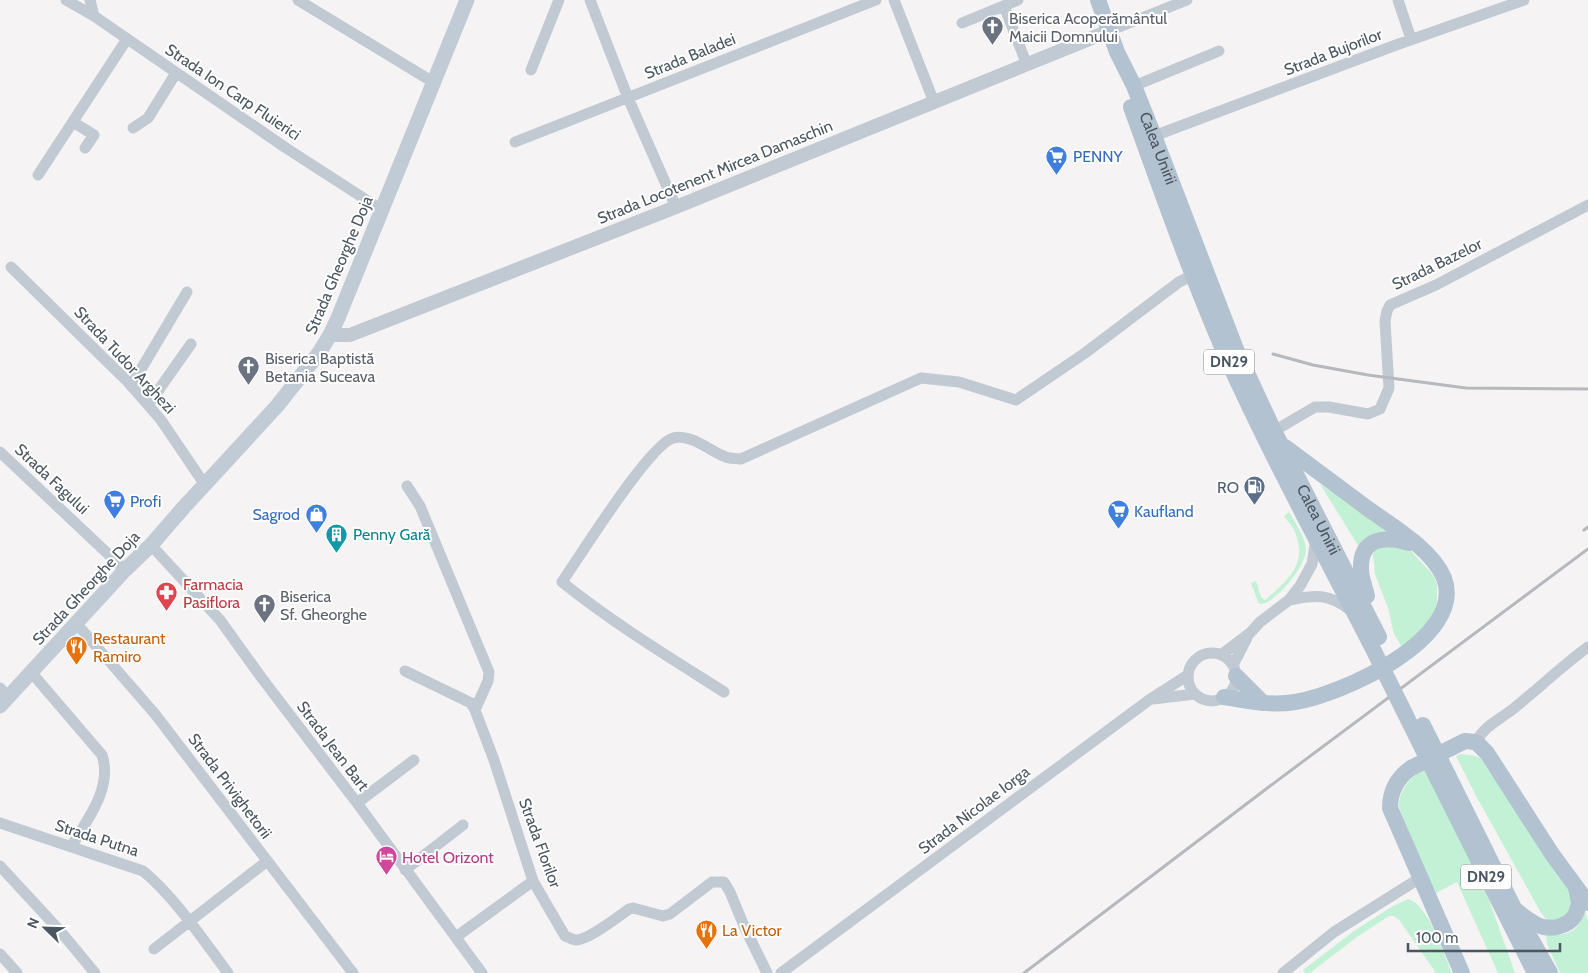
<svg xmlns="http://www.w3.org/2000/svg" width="1588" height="973" font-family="Cabin,sans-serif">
<rect width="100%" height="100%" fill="#f5f3f3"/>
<path fill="#c3f1d5" d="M1320,484L1394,533L1359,547Z
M1289,512C1295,523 1305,536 1306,549C1307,565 1275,604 1260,604L1258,602L1251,583L1256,581L1261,597L1265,600C1289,579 1310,562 1293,528C1290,523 1287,521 1284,516Z
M1380,544L1402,546L1411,551L1433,575L1437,584V603L1430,621L1403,649L1394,634L1388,608L1375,574L1373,555L1375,549Z
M1461,754L1475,756L1480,758L1572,891L1569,916L1551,922L1545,918L1540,911L1475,794L1456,756Z
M1425,767L1488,897L1515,973H1498L1457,882L1434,894L1399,807C1399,788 1412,777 1425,767Z
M1408,899C1429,905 1443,953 1452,973H1436L1400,921L1394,916H1389L1357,937L1310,973H1305L1303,970L1354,931L1393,906Z
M1585,912L1588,921V973H1560L1547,944L1546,934C1565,938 1579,931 1585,912Z"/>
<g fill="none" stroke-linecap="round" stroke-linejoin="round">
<path stroke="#c1cad2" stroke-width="11" d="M66,0L94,16L286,148L382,210
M90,0L94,16
M298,0L433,82
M590,0L628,98L676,207
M894,0L934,102
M1398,0L1411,39
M1004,6L1027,65
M962,23L1018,0
M1109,31L1187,0
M531,70L559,0
M1134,86L1219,51
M73,122L94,135L85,148
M133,128L148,118L176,73
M1154,136L1396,45L1524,0
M515,142L876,0
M38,175L127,39
M11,267L127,381L161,420L205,485
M131,386L187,292
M148,405L191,344
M1274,431L1315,407H1329L1368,414L1380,409L1389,388L1385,321L1387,311L1390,305L1436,285L1588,205
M0,452L125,570
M407,486L420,506L489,672L488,681L475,710
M151,545L220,620L261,677L357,803L482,973
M1289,600C1314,595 1329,593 1350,610
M76,623L155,714L353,973
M1188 677a24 24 0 1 1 48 0a24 24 0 1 1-48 0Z
M1221,655L1250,633L1260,622L1289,600L1300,586L1312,564L1316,539
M1233,665L1247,638
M405,671L471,703L475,710L494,760L533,881L565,936C568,937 573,940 576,940C588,940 618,917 629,909L633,908L663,916L670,914L712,882H724L730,892L744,926L767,973
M31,672L102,755C113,788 87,820 71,847
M0,688L8,697
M724,692C669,657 613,623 562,582C580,556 649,445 673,438C691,433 711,452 726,457C730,459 736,458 741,459L921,378L959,382L1016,400L1085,353L1179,282L1199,272
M1153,699L1195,694
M1476,742C1484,726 1499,720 1513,709C1538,689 1562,666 1588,647
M357,803L414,760
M0,823L143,871C174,896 204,941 228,973
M0,866L61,932L95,973
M405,870L463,825
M456,937L533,881
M154,949L266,862
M0,954L17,973
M781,973L1149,700L1188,675
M1283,973L1334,932L1420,878"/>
<path stroke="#c1cad2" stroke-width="14" d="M330,335H350L676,207L1109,31"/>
<path stroke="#c1cbd6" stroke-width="15" d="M0,706L125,570L151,545L184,507L277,406L319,353L330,335L338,318L467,0"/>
<g stroke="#b3c2d1" stroke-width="16">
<path id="s1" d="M1098,0L1117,52L1134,86L1154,136L1236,349L1274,431L1379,637"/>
<path d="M1131,107C1161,190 1190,273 1225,354C1269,452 1320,546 1369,641"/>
<path d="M1367,596C1365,587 1361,578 1361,569C1360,538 1385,535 1409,543"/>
<path d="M1236,676L1263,703"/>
<path d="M1224,697C1248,701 1271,706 1295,702C1340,695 1467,639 1444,578C1432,549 1392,526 1367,508C1339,487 1312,467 1285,447"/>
<path d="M1448,775L1515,910L1550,973"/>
<path d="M1438,780L1535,973"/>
<path d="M1517,911C1523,916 1530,921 1537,925C1553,932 1575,925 1578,907C1580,901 1577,894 1576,887"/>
<path d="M1462,973L1390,808C1390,791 1397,778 1411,768L1465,741L1476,742L1487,753L1552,854L1588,903"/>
</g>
<path stroke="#b5b8bd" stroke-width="3" d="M1273,354L1313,365L1368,375L1466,388L1588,389
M1584,530L1588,527
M1024,973L1270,786L1588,549"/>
<path stroke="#b3c2d1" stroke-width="16" d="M1369,641L1438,780
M1423,725L1448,775"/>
</g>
<defs>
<symbol id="church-pin" viewBox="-11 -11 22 30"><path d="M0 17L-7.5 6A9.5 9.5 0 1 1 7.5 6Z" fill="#6b7280" stroke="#fff"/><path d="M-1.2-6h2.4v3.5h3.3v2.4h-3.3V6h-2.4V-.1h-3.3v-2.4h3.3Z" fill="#fff"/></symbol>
<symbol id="supermarket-pin" viewBox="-11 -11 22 30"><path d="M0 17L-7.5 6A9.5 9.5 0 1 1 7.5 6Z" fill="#3f7fe0" stroke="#fff"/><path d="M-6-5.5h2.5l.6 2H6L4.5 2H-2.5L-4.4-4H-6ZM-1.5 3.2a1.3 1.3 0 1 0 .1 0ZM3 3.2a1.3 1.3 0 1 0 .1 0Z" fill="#fff"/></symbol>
<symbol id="fuel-pin" viewBox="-11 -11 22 30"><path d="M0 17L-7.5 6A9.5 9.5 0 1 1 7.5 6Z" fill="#5c6f8a" stroke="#fff"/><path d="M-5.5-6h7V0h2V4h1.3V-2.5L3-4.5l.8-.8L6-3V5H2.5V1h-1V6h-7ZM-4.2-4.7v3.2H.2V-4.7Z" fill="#fff"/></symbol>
<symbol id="shop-pin" viewBox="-11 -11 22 30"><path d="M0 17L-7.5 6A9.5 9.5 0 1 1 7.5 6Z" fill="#3f7fe0" stroke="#fff"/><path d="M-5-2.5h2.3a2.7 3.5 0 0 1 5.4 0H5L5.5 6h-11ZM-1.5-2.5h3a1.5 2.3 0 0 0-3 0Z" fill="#fff"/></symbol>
<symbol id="building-pin" viewBox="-11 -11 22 30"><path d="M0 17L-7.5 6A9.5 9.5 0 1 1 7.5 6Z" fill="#0f9aa8" stroke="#fff"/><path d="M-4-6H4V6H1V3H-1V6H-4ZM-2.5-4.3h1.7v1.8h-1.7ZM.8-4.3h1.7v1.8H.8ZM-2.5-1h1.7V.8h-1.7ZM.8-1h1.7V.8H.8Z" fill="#fff"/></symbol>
<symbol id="pharmacy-pin" viewBox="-11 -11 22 30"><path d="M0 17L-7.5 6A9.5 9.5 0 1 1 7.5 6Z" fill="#e0444e" stroke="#fff"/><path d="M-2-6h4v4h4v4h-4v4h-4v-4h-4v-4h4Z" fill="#fff"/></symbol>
<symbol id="restaurant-pin" viewBox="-11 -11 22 30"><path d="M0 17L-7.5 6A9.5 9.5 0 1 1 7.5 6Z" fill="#e8710a" stroke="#fff"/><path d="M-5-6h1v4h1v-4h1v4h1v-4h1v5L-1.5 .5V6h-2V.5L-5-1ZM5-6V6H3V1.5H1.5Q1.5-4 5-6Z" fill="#fff"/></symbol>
<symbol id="hotel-pin" viewBox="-11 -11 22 30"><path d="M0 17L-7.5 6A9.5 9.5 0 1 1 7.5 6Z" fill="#d1479c" stroke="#fff"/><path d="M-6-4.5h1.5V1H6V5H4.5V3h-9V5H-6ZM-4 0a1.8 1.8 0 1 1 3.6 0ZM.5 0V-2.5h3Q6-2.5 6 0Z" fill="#fff"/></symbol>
</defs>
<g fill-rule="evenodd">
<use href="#church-pin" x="980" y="14" width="25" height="34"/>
<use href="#supermarket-pin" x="1044" y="144" width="25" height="34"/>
<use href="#church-pin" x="236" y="354" width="25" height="34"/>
<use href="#fuel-pin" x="1242" y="474" width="25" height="34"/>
<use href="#supermarket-pin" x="102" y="488" width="25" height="34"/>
<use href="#supermarket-pin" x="1106" y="498" width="25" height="34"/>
<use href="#shop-pin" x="304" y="502" width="25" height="34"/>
<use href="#building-pin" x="324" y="522" width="25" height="34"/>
<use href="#pharmacy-pin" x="154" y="580" width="25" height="34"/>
<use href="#church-pin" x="252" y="592" width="25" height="34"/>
<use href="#restaurant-pin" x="64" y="634" width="25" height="34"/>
<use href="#hotel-pin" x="374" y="844" width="25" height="34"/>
<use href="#restaurant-pin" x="694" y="918" width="25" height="34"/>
</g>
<g text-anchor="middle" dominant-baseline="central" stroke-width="4" stroke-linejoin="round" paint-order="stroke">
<g fill="#fff" stroke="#808990" stroke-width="1">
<rect x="1204" y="349.5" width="50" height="25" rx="4"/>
<rect x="1461" y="864.5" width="50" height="25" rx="4"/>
</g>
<g font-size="15" font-weight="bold" fill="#4a5661">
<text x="1229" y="362">DN29</text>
<text x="1486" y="877">DN29</text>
</g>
<g font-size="16" fill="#5b616d" stroke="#fff" text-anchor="start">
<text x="1009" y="18">Biserica Acoperământul<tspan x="1009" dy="18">Maicii Domnului</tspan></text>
<text x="265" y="358">Biserica Baptistă<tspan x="265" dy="18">Betania Suceava</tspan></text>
<text x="280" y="596">Biserica<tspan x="280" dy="18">Sf. Gheorghe</tspan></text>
</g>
<g font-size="16" fill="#4a5661" stroke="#fff">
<text transform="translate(1333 52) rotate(-21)">Strada Bujorilor</text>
<text transform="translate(690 56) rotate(-22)">Strada Baladei</text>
<text transform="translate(233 92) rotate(34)">Strada Ion Carp Fluierici</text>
<text stroke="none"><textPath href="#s1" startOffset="160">Calea Unirii</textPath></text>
<text transform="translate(715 172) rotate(-22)">Strada Locotenent Mircea Damaschin</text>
<text transform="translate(1437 264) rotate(-26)">Strada Bazelor</text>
<text transform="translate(339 265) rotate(-67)">Strada Gheorghe Doja</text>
<text transform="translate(125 360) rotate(47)">Strada Tudor Arghezi</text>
<text transform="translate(52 479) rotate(43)">Strada Fagului</text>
<text stroke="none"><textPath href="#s1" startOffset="565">Calea Unirii</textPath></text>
<text transform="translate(86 588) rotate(-47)">Strada Gheorghe Doja</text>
<text transform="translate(333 746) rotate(53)">Strada Jean Bart</text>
<text transform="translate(230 786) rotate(53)">Strada Privighetorii</text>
<text transform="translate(974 810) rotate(-37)">Strada Nicolae Iorga</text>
<text transform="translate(97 838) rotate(18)">Strada Putna</text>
<text transform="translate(540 843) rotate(70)">Strada Florilor</text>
</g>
<g font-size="16" fill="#366cbe" stroke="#fff" text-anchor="start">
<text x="1073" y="156">PENNY</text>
<text x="130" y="501">Profi</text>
<text x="1134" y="511">Kaufland</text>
<text x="300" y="514" text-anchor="end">Sagrod</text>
</g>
<g font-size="16" fill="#4e5e75" stroke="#fff" text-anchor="end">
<text x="1239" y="487">RO</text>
</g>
<g font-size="16" fill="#0d838f" stroke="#fff" text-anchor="start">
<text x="353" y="534">Penny Gară</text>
</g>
<g font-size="16" fill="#be3a42" stroke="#fff" text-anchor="start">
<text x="183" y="584">Farmacia<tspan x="183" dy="18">Pasiflora</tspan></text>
</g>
<g font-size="16" fill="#c56008" stroke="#fff" text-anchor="start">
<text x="93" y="638">Restaurant<tspan x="93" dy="18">Ramiro</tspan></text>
<text x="722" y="930">La Victor</text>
</g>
<g font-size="16" fill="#b23c85" stroke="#fff" text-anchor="start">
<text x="402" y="857">Hotel Orizont</text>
</g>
</g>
<g transform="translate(45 928) rotate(293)" stroke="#ffffff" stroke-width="4" paint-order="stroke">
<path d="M0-4L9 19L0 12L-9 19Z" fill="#4a5661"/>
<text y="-8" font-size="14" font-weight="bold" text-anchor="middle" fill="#4a5661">N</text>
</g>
<path d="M1408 943v8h152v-8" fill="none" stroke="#4a5661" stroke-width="2.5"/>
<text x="1416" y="943" font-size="15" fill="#4a5661" stroke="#ffffff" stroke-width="4" paint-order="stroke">100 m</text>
</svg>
